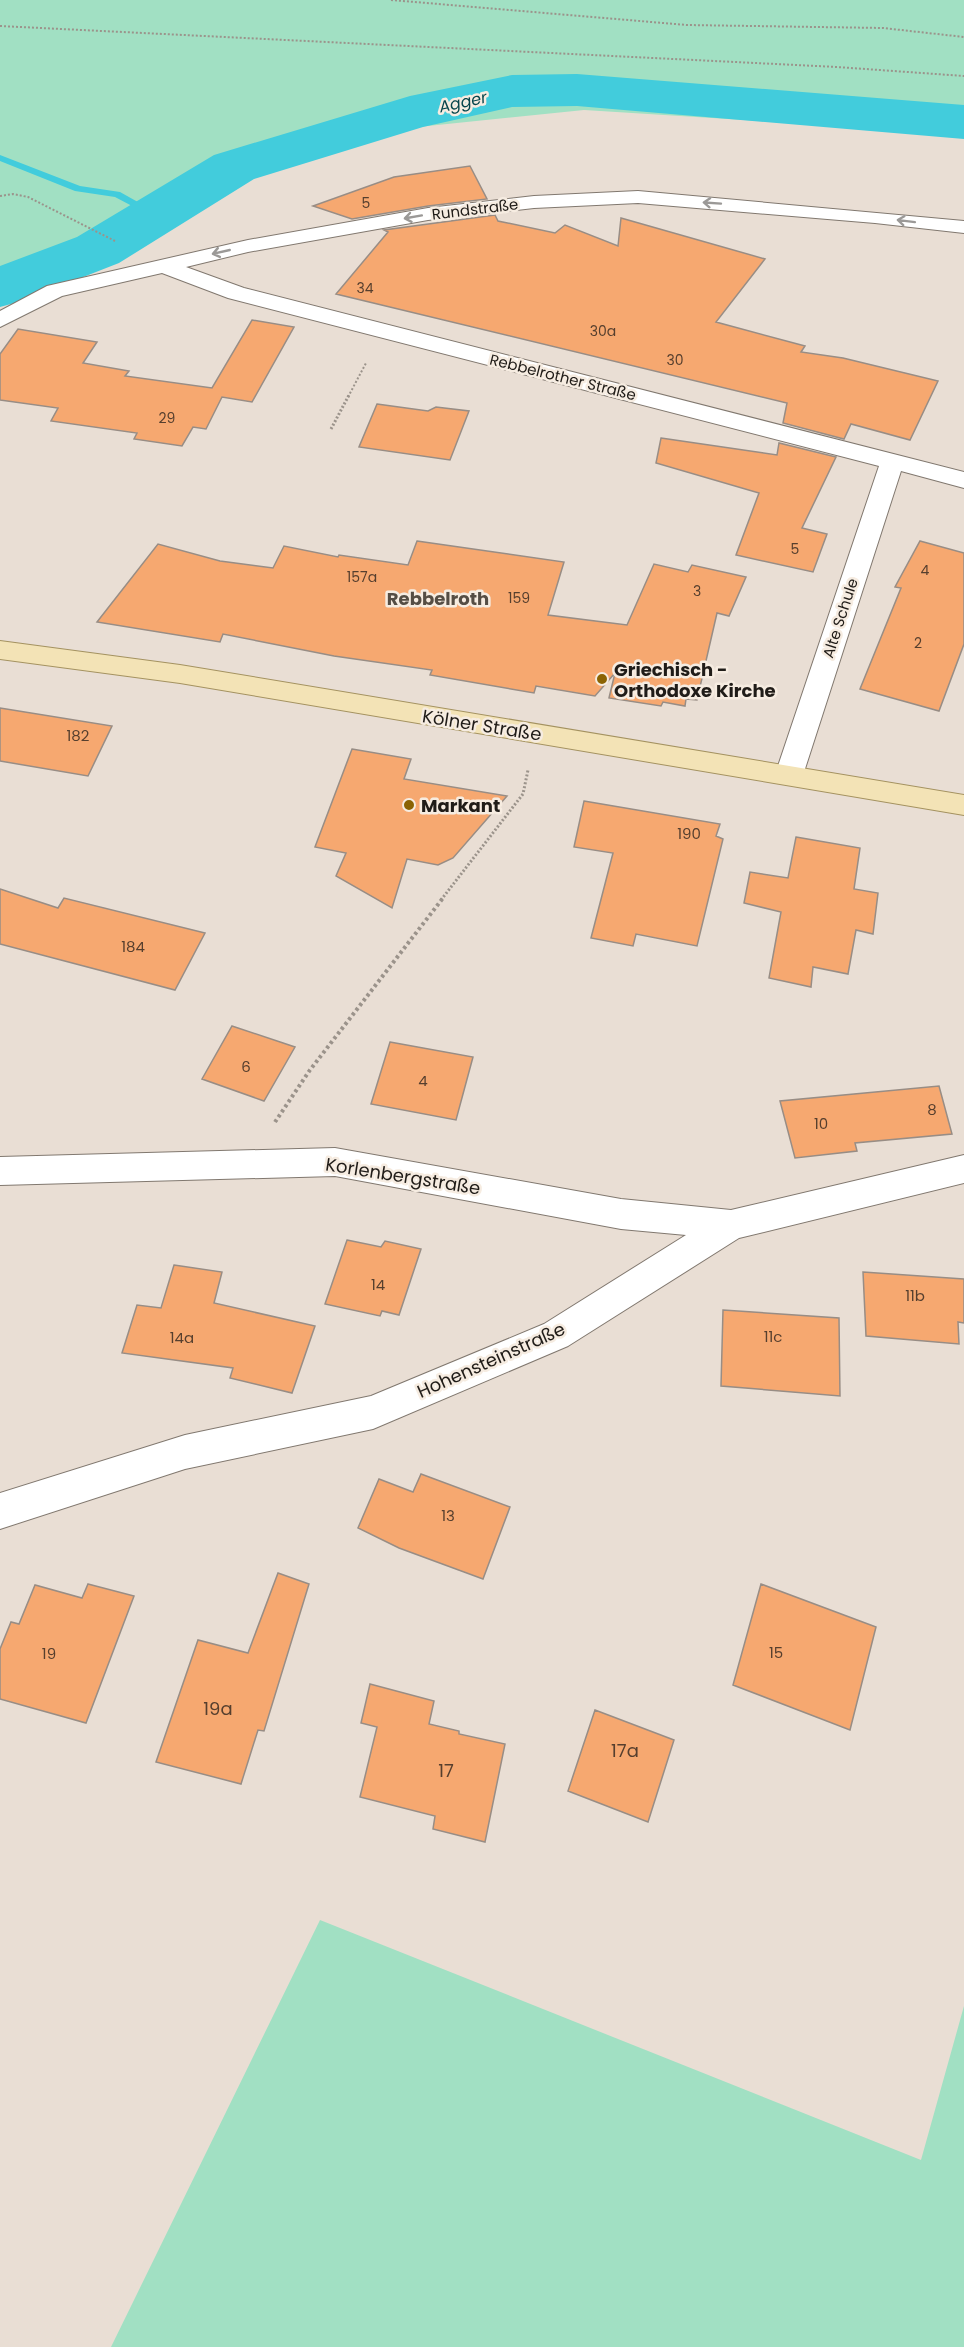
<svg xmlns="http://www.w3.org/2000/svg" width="964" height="2347" font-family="Poppins,sans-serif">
<rect width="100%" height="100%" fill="#e9ded4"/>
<path fill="#a1e0c3" d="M0,0H964V134L584,110L389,130L149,203L0,279Z
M320,1920L921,2160L964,2006V2347H111Z"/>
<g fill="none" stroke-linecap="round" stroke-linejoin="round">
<path fill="#42ccdc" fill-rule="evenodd" d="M0,155L80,186L120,192L161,215L153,217L115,197L75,191L0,161Z"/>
<path fill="#42ccdc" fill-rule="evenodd" d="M577,74L964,105V139L577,106L512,107L423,127L254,179L119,263L22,301L0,307V266L77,237L214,155L410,96L512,75Z"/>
</g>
<path fill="#f6a870" stroke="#988d85" stroke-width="1.5" d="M470,166L487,199L428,206L352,219L313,206L394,177Z
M495,215L498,221L555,233L565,225L618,246L621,218L765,259L716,322L805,346L801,352L843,358L938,381L910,440L851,424L844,439L783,423L787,403L336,294L388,232L384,230Z
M252,320L294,327L252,402L222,397L206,429L193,427L182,446L134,439L137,433L51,421L58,408L0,400V354L18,329L97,342L83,363L129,371L125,376L212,388Z
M377,404L428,411L436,407L469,411L450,460L359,447Z
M661,438L777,455L779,443L836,457L802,528L827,534L813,572L736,555L759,493L656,463Z
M417,541L564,562L548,615L627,625L654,564L688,572L692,565L746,577L729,616L717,613L697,700L686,699L685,706L663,702L661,706L609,698L615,673L595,696L536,686L534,693L430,675L432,670L334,656L223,634L220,642L97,622L158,544L220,561L273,568L284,546L338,557L339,555L408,565Z
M920,541L964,553V644L939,711L860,689L901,588L895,587Z
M0,708L112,726L88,776L0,761Z
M352,749L411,759L404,779L507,796L453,858L438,865L407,859L392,908L336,876L346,853L315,847Z
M584,801L720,824L716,836L723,839L697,946L636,934L633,946L591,938L613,853L574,847Z
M796,837L860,848L854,889L878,893L873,934L856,930L848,974L813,967L811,987L769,978L781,912L744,903L750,872L788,878Z
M0,889L58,908L64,898L205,933L175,990L0,944Z
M232,1026L295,1047L264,1101L202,1079Z
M390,1042L473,1057L456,1120L371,1104Z
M939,1086L952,1134L855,1143L857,1151L795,1158L780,1101Z
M347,1240L381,1247L385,1241L421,1249L399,1315L382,1311L380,1316L325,1304Z
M174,1265L222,1272L214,1303L315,1326L292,1393L230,1378L233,1368L122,1353L137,1305L161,1308Z
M863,1272L964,1279V1323L958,1322L959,1344L866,1336Z
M723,1310L839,1318L840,1396L721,1386Z
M421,1474L510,1507L483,1579L399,1548L358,1528L379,1479L413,1492Z
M278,1573L309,1584L264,1731L258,1730L241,1784L156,1762L198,1640L248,1653Z
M88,1584L134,1596L86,1723L0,1699V1649L11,1622L19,1624L35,1585L82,1598Z
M761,1584L876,1627L850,1730L733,1685Z
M370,1684L434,1701L429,1724L459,1731V1734L505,1744L485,1842L433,1829L435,1816L360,1797L377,1727L361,1723Z
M595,1710L674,1740L648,1822L568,1791Z"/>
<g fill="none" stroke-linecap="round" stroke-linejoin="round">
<defs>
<path id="street" d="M638,191L964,221V233L875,223L638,203L534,208L428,220L248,252L186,267L244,288L964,472V488L901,471L803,775L799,782L789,785L779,782L775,775L879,466L228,298L162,273L62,296L0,327V311L47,286L248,240L428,208L534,196Z
M335,1148L621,1199L731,1210L964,1155V1183L739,1238L568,1346L373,1429L185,1469L0,1529V1493L185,1435L371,1396L544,1324L686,1235L621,1229L335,1176L0,1185V1157Z"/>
<path id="primary" d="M0,641L180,665L964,795V815L180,683L0,659Z"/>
</defs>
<use href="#street" stroke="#81786f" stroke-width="2"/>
<use href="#primary" stroke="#a49260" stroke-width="2"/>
<path stroke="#9b938b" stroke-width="2" stroke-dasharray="2 2" stroke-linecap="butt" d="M391,0L687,25L883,28L964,37
M0,26L837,67L964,76
M0,196L13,194L28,197L115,241
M348,397L366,363"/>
<path stroke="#9b938b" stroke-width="3" stroke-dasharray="2 2" stroke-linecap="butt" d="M331,429L349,395
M441,900L523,794L528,770"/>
<path stroke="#9b938b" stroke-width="4" stroke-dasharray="3 3" stroke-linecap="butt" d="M275,1122L310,1070L443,898"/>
<use href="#street" fill="#fff" fill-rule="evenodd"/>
<use href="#primary" fill="#f3e3b6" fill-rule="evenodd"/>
</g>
<defs><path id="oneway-shaft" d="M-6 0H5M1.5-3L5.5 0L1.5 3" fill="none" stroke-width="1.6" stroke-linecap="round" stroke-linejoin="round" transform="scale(1.5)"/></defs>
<g stroke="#9b9997">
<use href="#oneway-shaft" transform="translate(712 203) rotate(-176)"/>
<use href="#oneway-shaft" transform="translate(413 217) rotate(170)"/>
<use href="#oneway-shaft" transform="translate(906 221) rotate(-173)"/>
<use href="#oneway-shaft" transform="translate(221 252) rotate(167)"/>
</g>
<g fill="#8b6303" stroke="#f6ece1" stroke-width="2">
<circle cx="602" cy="679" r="6"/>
<circle cx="409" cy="805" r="6"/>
</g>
<g text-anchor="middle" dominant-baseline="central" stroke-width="5" stroke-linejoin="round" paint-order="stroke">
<g font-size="14" fill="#563f2e">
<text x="366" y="203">5</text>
<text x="365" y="288">34</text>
<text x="603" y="331">30a</text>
<text x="675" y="360">30</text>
<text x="167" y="418">29</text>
<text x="795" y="549">5</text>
<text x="925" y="570">4</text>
<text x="362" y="577">157a</text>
<text x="697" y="591">3</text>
<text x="519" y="598">159</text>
<text x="918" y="643">2</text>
</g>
<g font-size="15" fill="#201c18" stroke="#f6ece1">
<text transform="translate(475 209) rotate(-7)">Rundstraße</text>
<text transform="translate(563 377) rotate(14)">Rebbelrother Straße</text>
<text transform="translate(840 618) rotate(-72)">Alte Schule</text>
</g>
<g font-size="15" fill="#563f2e">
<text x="78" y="735">182</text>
<text x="689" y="833">190</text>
<text x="133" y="946">184</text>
<text x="246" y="1066">6</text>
<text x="423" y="1080">4</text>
<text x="932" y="1109">8</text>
<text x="821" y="1123">10</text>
<text x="378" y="1284">14</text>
<text x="915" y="1295">11b</text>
<text x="773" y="1336">11c</text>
<text x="182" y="1337">14a</text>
<text x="448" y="1515">13</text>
<text x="776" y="1652">15</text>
<text x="49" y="1653">19</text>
</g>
<g font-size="16" font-style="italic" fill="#06454c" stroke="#f6ece1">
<text transform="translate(463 102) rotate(-12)">Agger</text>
</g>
<g font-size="18" font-weight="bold" fill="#554d44" stroke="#f6ece1">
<text x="438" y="598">Rebbelroth</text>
</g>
<g font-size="18" font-weight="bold" fill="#201c18" stroke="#f6ece1" text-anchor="start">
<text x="614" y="669">Griechisch -<tspan x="614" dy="21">Orthodoxe Kirche</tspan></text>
<text x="421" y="805">Markant</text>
</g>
<g font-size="18" fill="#201c18" stroke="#f6ece1">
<text transform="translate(482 725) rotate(9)">Kölner Straße</text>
<text transform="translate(403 1176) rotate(9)">Korlenbergstraße</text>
<text transform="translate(491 1360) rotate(-24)">Hohensteinstraße</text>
</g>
<g font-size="18" fill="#563f2e">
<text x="218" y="1708">19a</text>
<text x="625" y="1750">17a</text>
<text x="446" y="1770">17</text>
</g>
</g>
</svg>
